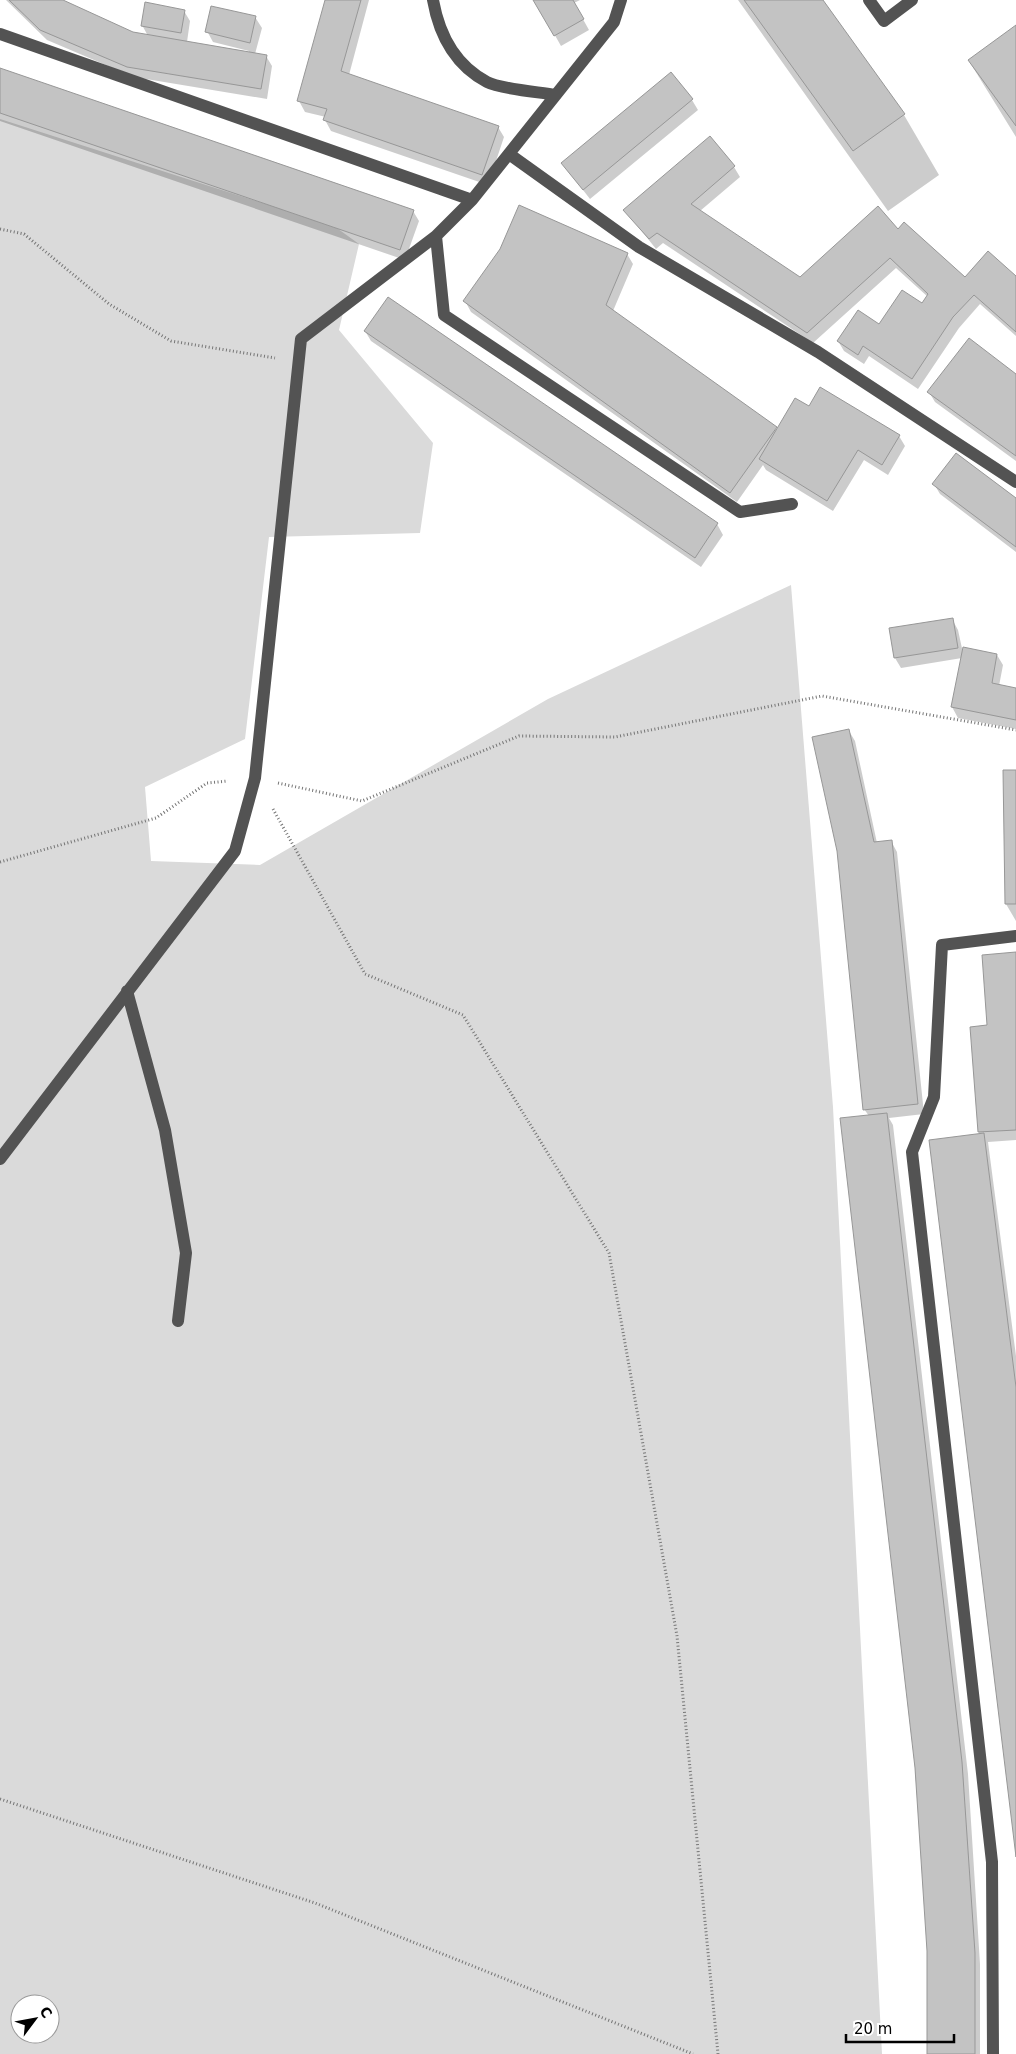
<svg xmlns="http://www.w3.org/2000/svg" width="1016" height="2054" font-family="'DejaVu Sans',sans-serif">
<rect width="100%" height="100%" fill="#fff"/>
<path fill="#dadada" fill-rule="evenodd" d="M0,119L334,226L359,244L339,330L433,443L420,533L269,537L245,739L145,787L151,861L260,865L548,699L791,585L833,1107L882,2054H0ZM20,2004H50V2034H20Z"/>
<path fill="#0003" d="M6,0H60L133,33L148,36L142,25L184,11L190,21L187,42L249,53V51L213,42L207,31L255,17L262,28L255,54L266,56L272,66L267,99L134,77L47,40Z
M326,0H369L349,75L498,127L504,137L488,185L331,131L325,120L326,117L305,112L299,101Z
M535,0H580L574,3L589,30L561,46Z
M738,0H822L904,115L939,175L888,211Z
M1016,26V137L969,61Z
M0,69L413,211L419,221L405,260L0,121Z
M692,100L698,110L590,199L562,163Z
M734,167L740,177L700,211L800,278L898,230L965,279L1016,278V336L980,304L959,328L918,389L869,356L864,364L844,351L838,341L880,326L922,305L928,297L896,268L813,343L663,243L656,249L625,210Z
M627,254L633,264L613,311L777,431L809,408L899,436L905,446L888,475L864,460L833,511L766,470L763,465L737,502L471,312L465,301Z
M365,331L717,524L723,535L701,567L371,341Z
M1016,376V461L935,402L929,392Z
M934,484L1016,500V552L940,494Z
M952,619L958,630L963,653L997,655L1003,665L999,686L1016,689V729L958,718L952,707L962,658L901,668L895,658Z
M849,731L855,741L877,843L891,841L897,852L924,1114L889,1118L893,1125L968,1774L980,1964V2054H928V1951L869,1116L864,1109Z
M1016,771V921L1006,904Z
M1016,954V1140L988,1142L1016,1356V1846L979,1132L988,1026Z"/>
<path fill="#c3c3c3" stroke="#979797" d="M9,0H63L133,32L267,55L261,89L127,67L40,30Z
M325,0H361L341,71L499,126L482,175L323,120L327,109L297,101Z
M533,0H573L584,19L554,36Z
M744,0H823L905,114L853,151Z
M145,2L185,10L181,33L141,26Z
M211,6L256,16L250,43L205,32Z
M1016,25V126L968,60Z
M0,68L414,210L400,250L0,113Z
M671,72L693,99L583,190L561,163Z
M710,136L735,166L691,204L800,277L878,206L898,229L904,222L965,277L988,251L1016,276V332L974,295L953,317L912,379L863,346L858,355L837,341L858,310L879,324L902,290L922,303L928,294L890,258L807,333L657,233L649,239L623,210Z
M519,205L628,253L606,305L777,427L730,493L463,301L500,249Z
M388,297L718,523L695,558L364,331Z
M969,338L1016,374V456L927,392Z
M820,387L900,435L882,465L858,450L827,501L759,459L795,398L809,406Z
M956,453L1016,498V547L932,484Z
M953,618L958,648L894,658L889,628Z
M963,647L997,654L992,683L1016,688V720L951,707Z
M849,729L874,842L892,840L918,1104L863,1110L837,851L812,737Z
M1003,770H1016V904H1005Z
M1016,952V1130L978,1132L970,1027L987,1025L982,955Z
M887,1113L962,1762L975,1953V2054H927V1951L915,1768L840,1118Z
M984,1133L1016,1387V1857L929,1140Z"/>
<g fill="none" stroke-linecap="round" stroke-linejoin="round">
<path stroke="#757575" stroke-width="3" stroke-dasharray="1 2.5" stroke-linecap="butt" d="M0,229L24,234L109,304L171,341L275,358
M278,783L362,801L519,736L615,737L822,696L1016,730
M273,809L365,974L463,1015L609,1253L677,1636L718,2054
M0,862L156,818L207,783L228,781
M0,1799L315,1903L693,2054"/>
<path stroke="#535353" stroke-width="12" d="M433,0C439,34 455,65 487,82C500,89 539,92 556,95
M869,0L884,21L912,0
M0,34L472,200
M509,154L639,247L818,352L1016,482
M436,236L444,315L740,512L792,504
M127,991L165,1130L186,1253L178,1321
M0,1159L235,851L255,778L301,339L436,236L472,200L614,22L621,0
M993,2054L992,1862L912,1152L934,1097L942,945L1016,936"/>
</g>
<g transform="translate(35 2019) rotate(58)"><circle r="24" fill="#ffffff" stroke="#999999"/>
<path d="M0-4L9 19L0 12L-9 19Z" fill="#000000"/>
<text y="-8" font-size="14" font-weight="bold" text-anchor="middle" fill="#000000">С</text>
</g>
<path d="M846 2034v8h108v-8" fill="none" stroke="#000000" stroke-width="2.5"/>
<text x="854" y="2034" font-size="15" fill="#000000" stroke="#ffffff" stroke-width="4" paint-order="stroke">20 m</text>
</svg>
